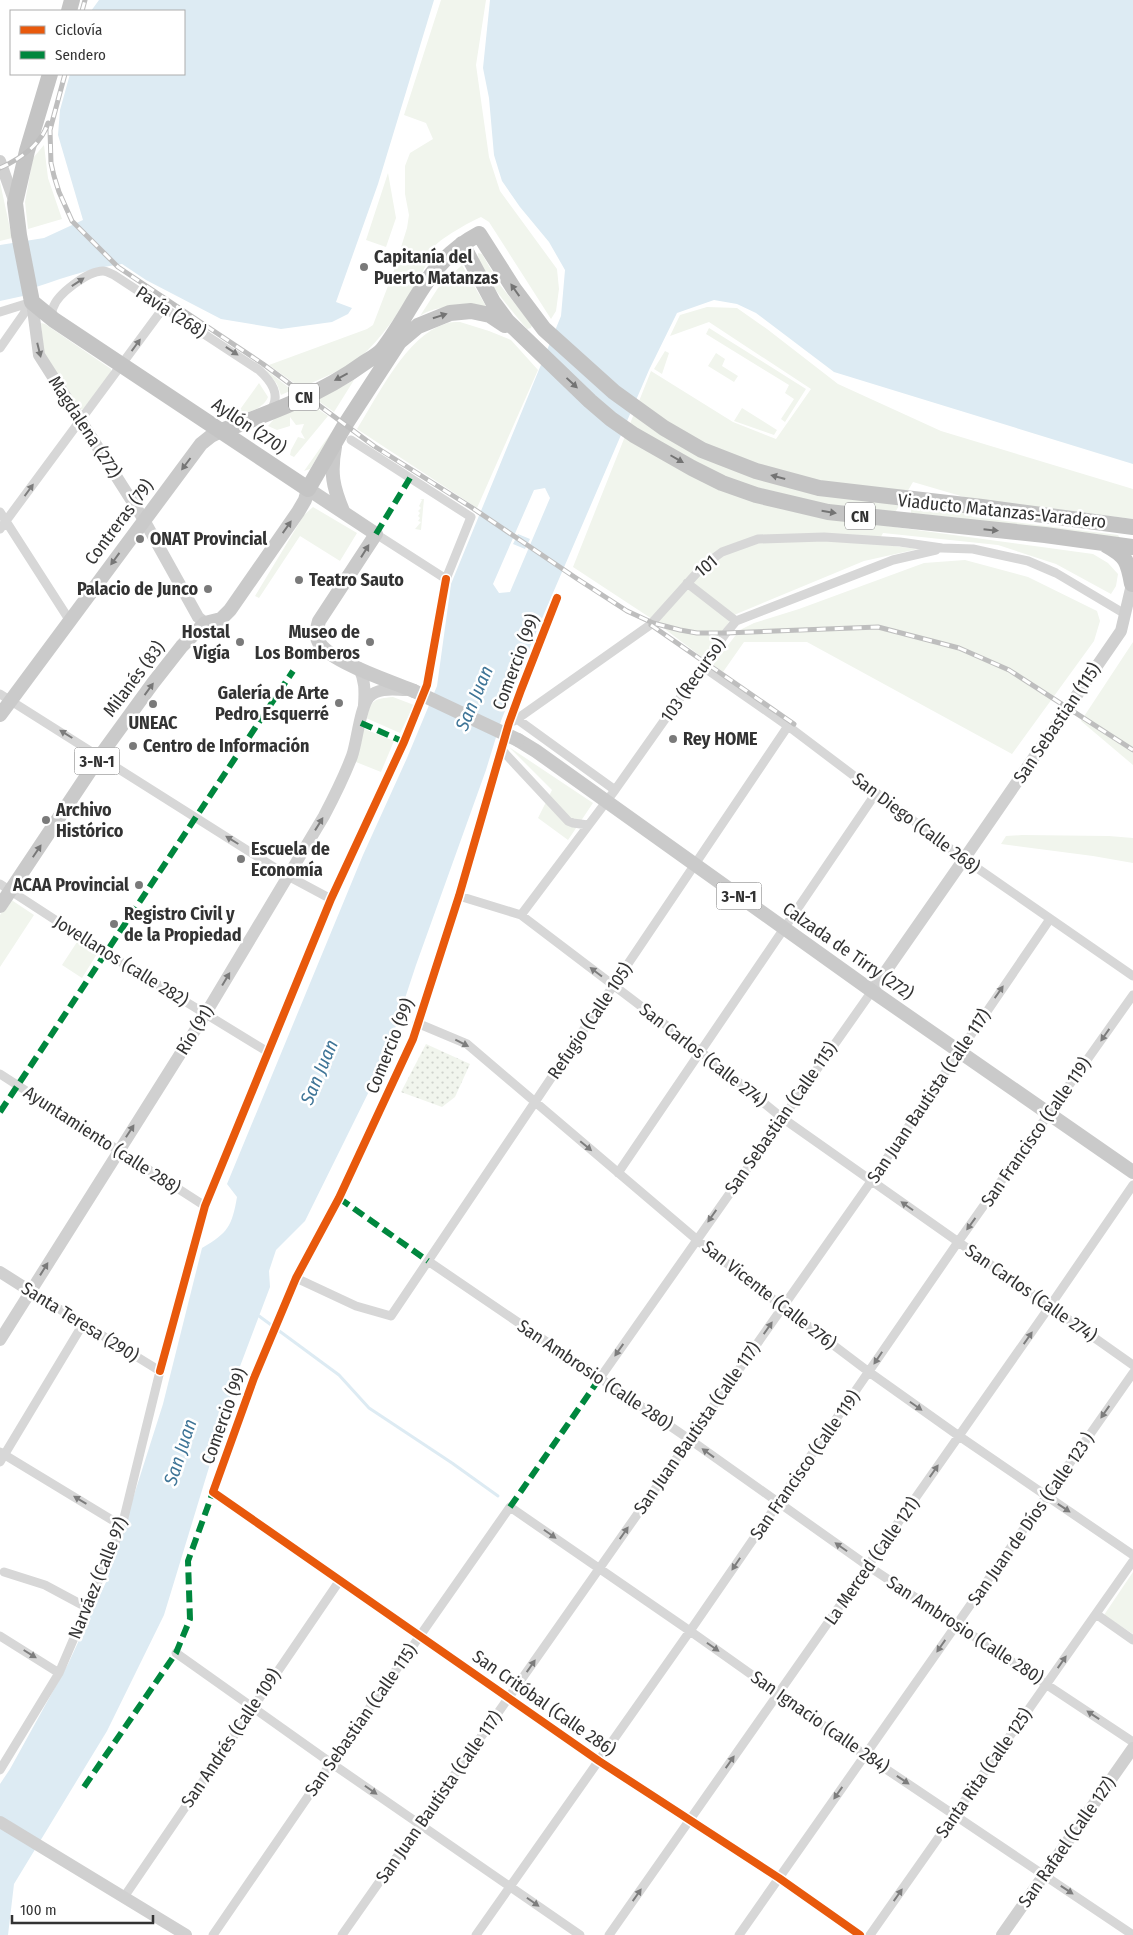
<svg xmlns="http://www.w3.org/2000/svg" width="1133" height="1935" font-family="'Fira Sans Condensed',sans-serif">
<defs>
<pattern id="garden-dots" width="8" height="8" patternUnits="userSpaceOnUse" patternTransform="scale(1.25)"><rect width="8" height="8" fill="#f1f5ed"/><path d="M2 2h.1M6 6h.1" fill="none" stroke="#cfd2cc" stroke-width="1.8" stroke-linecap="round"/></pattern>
</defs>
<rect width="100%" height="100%" fill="#fff"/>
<path fill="#f1f5ed" d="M441,0H486L476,65L489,157L500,191L557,269L559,289L556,311L551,319L489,222L481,217C471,221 438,240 433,248C429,254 428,263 424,269C409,298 390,328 367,351C350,368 323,377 301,388L269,365L367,329L373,325L393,273L407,228L409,215L405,194V166L410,153L433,139L426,123L404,115Z
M44,145L48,178L62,219L28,229L25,202L33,158Z
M388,173L396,218L386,247L366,240Z
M0,182L12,238L0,241Z
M478,253L482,254L500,285L532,325L531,328L527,329C514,313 478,273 478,253Z
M462,265L487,308C465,308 438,303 420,316L438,288Z
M707,307L737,308L767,329L838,384L941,431L1133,489V519L971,499L913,482L887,526L1093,554L1108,563L1118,574L1116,586L1111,594L1056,564L998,545L883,533L877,544L918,549L864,561L734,615L703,658L649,617L573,567L651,371L733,422L776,439L811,389L709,322L670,336L680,315Z
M460,322L489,331L511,340L538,370L477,508L357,429C378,396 406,336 445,324C449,322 455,322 460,322Z
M41,323L45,324L111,369V374L83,409L79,410L44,353Z
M709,328L806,389L785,422L781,419L794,399L785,393L789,385L706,334Z
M665,351L669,353L662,374L654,369Z
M716,353L725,359L722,366L738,376L734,382L708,366Z
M266,370L292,390L281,395L277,384Z
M354,380L334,412L317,400Z
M259,383L268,397C263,409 248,413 236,415Z
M309,403L328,416L294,457L290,455L291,450L298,437L305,439L301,432L304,424L296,425L290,417V426L277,430L268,426L275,418Z
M742,408L777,430L774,435L734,421Z
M338,423L310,469L304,471Z
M420,499H424L421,530L415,529L421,522L418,521L420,518L418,516L420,513L418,511L421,508L419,506L422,500Z
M313,507L357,533L340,561L300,536L259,598L255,596L304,515Z
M911,508L964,512L973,517L1118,535L1120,538L911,513Z
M965,560L1028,577L1097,611L1100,621L1094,641L1012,754L807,642H744L723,672L713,665L735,636L742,629L754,623L799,609L924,563Z
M1133,642V765L1081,721Z
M393,697L414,705L400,733L366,718C372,699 374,699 393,697Z
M362,728L394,741L381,772L351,760Z
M509,747L593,803L568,840L538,818L552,790Z
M1022,835L1109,836L1133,838V863L1093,856L1001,844L1006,836Z
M10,899L34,915L0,967V915Z
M77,942L97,954L82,978L62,965Z
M1133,1572V1634L1104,1615Z"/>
<path fill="url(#garden-dots)" d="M426,1044L470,1064L455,1097L442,1107L401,1092Z"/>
<path fill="#ddebf3" d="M99,0H434L378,184L336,302L352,308L348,314L332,322L281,329L221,319L146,280L122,264C88,268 56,281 23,291V296L0,301V245L44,238L83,220L58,135L60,110L70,74H184V11H91Z
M490,0H1133V464L834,372L756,313L737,304L714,300L677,313L649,370L534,637L501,721L486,770L416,965L385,1059L305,1221L276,1250L269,1271L270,1287L239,1369L164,1615L107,1731L14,1884L8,1935H0V1784L10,1769L68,1664L107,1580L163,1404L202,1248C228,1233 232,1226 237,1197L227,1184L363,855L407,758L437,686L451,584L561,316L565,270L549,242L520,207L502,181L494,155L489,98L483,68Z"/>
<path fill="#fff" fill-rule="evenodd" d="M545,488L550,498L510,592L499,593L493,584L534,490ZM518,534L530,539L525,549L513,544Z"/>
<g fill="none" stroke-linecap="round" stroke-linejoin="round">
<path stroke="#ddebf3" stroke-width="3" d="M259,1316L339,1375L369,1408L452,1463L498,1496"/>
<path stroke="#d7d7d7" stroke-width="9" d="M0,312L32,302
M54,319C53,315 51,312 53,308C57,294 88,271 103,271C107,271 111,274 114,275L259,370C271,381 282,395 270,411
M0,348L32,302
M351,440L471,517L446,579L376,534
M0,512L70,621
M0,529L164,307
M687,583L736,621
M557,598L521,690L509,723L459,896L413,1039L339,1198L296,1278L254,1378L213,1492L599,1761L779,1878L860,1935
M702,666L788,726L964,859L1133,976
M0,694L288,876L331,899
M517,719L650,625L703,566L722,552L758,539L824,537L900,542L942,548L973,549L1028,561L1056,573L1125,614
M514,721L517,719L615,790
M501,749L568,821L573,823L588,825
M0,884L106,953L268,1052
M459,896L521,915L700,1051L781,1117L1133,1365
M521,915L615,790L726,633L736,621L893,560L936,550
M417,1023L467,1044L702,1244L783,1307L869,1372L959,1436L1133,1555
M0,1074L205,1206
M618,1173L876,793
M428,1261L689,1439L868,1566L1133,1742
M296,1278L356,1306L391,1316L788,726
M600,1378L872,991
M0,1452L122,1526
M0,1462L83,1324
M4,1572L45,1585L86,1607
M1096,1614L1133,1640
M0,1636L59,1673
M176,1653L331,1763L580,1935
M0,1770L59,1673L122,1526L160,1371L30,1291
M124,1897L340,1580
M213,1935L331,1763L510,1507L690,1631L865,1755L1133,1935
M342,1935L872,1180L1050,919
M476,1935L690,1631L958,1242L1133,995
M609,1935L1050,1306L1133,1185
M739,1935L1133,1373
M870,1935L1133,1561"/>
<path stroke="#d0d0d0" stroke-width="12" d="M0,161L15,203
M32,302L39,355L144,520L198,617L205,623
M359,668C365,680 365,691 364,705
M872,991L964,859L1121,631L1133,580
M0,1272L30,1291
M0,1340L206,1013L324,816C334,797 344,777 352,756C357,742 360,707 369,697C379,687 394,690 406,690
M0,1822L186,1935
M1002,1935L1133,1748"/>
<path stroke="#cacaca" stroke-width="14" d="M335,447C330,473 333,487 343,511
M0,715L201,444L211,436L221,431
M518,740L536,751L872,991L1133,1172
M0,906L100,756L153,683L182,646L205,623L221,619L230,610L298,512L305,500L308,489L376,534L319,621C317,629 314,636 320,644C332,662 392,682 414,691"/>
<path stroke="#c4c4c4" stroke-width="16" d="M69,11L72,0
M50,74L27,151L15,203L19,235L32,302L54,320L308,489L345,425L399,342
M462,244L493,302L507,321L590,401L611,419L634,435L692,468L722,483L756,495L828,512L1045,535L1133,547
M399,342L418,326L450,313L471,311L490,315L505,325
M221,431C270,413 322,394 364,363C370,359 378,355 383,349C416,306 426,262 479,234L514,289L544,329L614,392L664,428L702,450L756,471L819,488L982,507L1133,527
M1106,545C1126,556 1128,561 1132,584"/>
<defs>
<path id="rail" d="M82,11L85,0
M65,74L50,130L51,163L54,176L59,192L72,221L118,267L263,364L374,446L471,507L576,578L627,611L653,623L680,630L697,633H726L878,627L959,648L1009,670L1133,750
M0,168C20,159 41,145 48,123
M651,625L794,724"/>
</defs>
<use href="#rail" stroke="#bebebe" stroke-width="5"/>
<use href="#rail" stroke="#fff" stroke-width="3" stroke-dasharray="9" stroke-linecap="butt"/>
<path stroke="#cacaca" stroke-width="14" d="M414,691L518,740"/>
<path stroke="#00873e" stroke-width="6" stroke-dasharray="12 6" stroke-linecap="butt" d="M376,534L410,478
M361,723L404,742
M0,1112L293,671
M339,1198L428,1261
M510,1507L600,1378
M84,1787L176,1653L190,1619L188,1561L213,1492"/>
<defs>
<path id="cycleway" d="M557,598L521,690L509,723L459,896L413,1039L339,1198L296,1278L254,1378L213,1492L599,1761L779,1878L860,1935
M160,1371L205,1206L331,899L404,742L427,685L446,579"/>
</defs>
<use href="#cycleway" stroke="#fff" stroke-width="11"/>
<use href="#cycleway" stroke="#e8590c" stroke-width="8"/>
</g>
<defs><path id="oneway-solid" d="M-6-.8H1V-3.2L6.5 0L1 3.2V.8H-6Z" transform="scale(1.25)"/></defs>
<g fill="#7d7d7d">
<use href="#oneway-solid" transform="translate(78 282) rotate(-34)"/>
<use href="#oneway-solid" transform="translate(136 345) rotate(-54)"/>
<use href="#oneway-solid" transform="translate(232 351) rotate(34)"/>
<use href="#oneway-solid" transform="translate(29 490) rotate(-54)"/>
<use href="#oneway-solid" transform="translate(66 734) rotate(-148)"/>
<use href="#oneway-solid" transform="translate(232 840) rotate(-148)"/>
<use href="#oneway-solid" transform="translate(596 972) rotate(-143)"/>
<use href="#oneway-solid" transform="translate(999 992) rotate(-55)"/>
<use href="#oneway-solid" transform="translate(1105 1035) rotate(125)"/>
<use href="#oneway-solid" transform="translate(462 1043) rotate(27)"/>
<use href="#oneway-solid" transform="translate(586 1146) rotate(40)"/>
<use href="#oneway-solid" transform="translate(907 1206) rotate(-145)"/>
<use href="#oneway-solid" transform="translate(712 1216) rotate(125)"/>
<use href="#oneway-solid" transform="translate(971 1224) rotate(126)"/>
<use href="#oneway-solid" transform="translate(768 1328) rotate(-55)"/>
<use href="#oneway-solid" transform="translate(1028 1338) rotate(-55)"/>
<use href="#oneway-solid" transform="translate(619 1350) rotate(125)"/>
<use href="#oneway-solid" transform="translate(878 1358) rotate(124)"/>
<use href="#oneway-solid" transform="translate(916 1406) rotate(35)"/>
<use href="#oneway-solid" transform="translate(1105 1412) rotate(125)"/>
<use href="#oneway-solid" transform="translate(708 1453) rotate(-144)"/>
<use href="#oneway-solid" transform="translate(934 1471) rotate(-55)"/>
<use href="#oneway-solid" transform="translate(80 1500) rotate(-149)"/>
<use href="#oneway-solid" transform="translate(1064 1508) rotate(34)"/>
<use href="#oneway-solid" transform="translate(624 1533) rotate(-55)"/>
<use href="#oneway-solid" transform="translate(550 1534) rotate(35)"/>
<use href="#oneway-solid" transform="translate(841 1547) rotate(-145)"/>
<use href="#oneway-solid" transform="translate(736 1564) rotate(124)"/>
<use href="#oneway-solid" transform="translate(941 1646) rotate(125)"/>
<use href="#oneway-solid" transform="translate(713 1647) rotate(35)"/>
<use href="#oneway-solid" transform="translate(30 1654) rotate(32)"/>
<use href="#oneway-solid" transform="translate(1062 1662) rotate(-55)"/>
<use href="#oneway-solid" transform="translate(531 1666) rotate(-55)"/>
<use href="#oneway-solid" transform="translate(1093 1715) rotate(-146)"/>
<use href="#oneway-solid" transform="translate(730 1762) rotate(-55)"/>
<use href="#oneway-solid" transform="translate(903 1780) rotate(34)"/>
<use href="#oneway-solid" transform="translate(371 1790) rotate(35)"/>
<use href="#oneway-solid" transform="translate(838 1793) rotate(125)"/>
<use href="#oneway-solid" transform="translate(1067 1890) rotate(34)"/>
<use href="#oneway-solid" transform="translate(637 1895) rotate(-55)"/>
<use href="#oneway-solid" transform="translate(898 1895) rotate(-55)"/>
<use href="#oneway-solid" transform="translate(533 1902) rotate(35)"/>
</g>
<g fill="#747474">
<use href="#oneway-solid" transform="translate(515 290) rotate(-125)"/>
<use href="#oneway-solid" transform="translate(440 316) rotate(-18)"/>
<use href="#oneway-solid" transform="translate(341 377) rotate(152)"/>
<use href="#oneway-solid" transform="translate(572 383) rotate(43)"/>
<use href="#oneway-solid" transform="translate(677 459) rotate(30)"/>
<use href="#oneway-solid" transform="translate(778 477) rotate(-165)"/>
<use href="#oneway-solid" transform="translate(829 512) rotate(9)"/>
<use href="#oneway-solid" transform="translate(991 530) rotate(6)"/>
</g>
<g fill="#7a7a7a">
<use href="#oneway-solid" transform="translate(39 350) rotate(76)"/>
<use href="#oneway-solid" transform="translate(319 824) rotate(-58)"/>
<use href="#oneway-solid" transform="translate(226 979) rotate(-59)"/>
<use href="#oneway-solid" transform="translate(130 1131) rotate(-57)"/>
<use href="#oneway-solid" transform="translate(44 1269) rotate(-58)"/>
</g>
<g fill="#777">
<use href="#oneway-solid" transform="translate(186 464) rotate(127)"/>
<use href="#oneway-solid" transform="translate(287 527) rotate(-55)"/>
<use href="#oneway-solid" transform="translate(365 551) rotate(-58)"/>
<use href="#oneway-solid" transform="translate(115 559) rotate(126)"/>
<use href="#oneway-solid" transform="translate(149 689) rotate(-54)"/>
<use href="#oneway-solid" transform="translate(37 851) rotate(-56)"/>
</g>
<g fill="#7a7a7a" stroke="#fff" stroke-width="2">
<circle cx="364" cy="267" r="5"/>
<circle cx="140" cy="539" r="5"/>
<circle cx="299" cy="580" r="5"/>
<circle cx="208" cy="589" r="5"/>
<circle cx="240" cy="642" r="5"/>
<circle cx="370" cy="642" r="5"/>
<circle cx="339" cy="703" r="5"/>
<circle cx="153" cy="704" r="5"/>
<circle cx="673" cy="739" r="5"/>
<circle cx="133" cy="746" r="5"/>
<circle cx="46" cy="820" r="5"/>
<circle cx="241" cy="859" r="5"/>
<circle cx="139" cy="885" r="5"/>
<circle cx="114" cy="924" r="5"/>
</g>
<g text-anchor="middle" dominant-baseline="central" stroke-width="5" stroke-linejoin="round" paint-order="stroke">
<g fill="#fff" stroke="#707070" stroke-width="1">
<rect x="289" y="383.5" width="30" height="27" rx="4"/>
<rect x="845" y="502.5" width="30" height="27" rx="4"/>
<rect x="74.5" y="747.5" width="45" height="27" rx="4"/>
<rect x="716.5" y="882.5" width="45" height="27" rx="4"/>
</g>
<g font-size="16" font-weight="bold" fill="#333">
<text x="304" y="397">CN</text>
<text x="860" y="516">CN</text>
<text x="97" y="761">3-N-1</text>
<text x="739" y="896">3-N-1</text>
</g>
<g font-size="18" font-weight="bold" fill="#333" stroke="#fff" text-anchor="start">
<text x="374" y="257">Capitanía del<tspan x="374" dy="21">Puerto Matanzas</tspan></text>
<text x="150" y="539">ONAT Provincial</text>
<text x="309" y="580">Teatro Sauto</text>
<text x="198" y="589" text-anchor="end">Palacio de Junco</text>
<text x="230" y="632" text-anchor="end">Hostal<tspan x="230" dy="21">Vigía</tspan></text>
<text x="360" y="632" text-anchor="end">Museo de<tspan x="360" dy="21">Los Bomberos</tspan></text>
<text x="329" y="693" text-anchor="end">Galería de Arte<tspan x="329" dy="21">Pedro Esquerré</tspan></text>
<text x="153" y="723" text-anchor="middle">UNEAC</text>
<text x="683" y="739">Rey HOME</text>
<text x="143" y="746">Centro de Información</text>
<text x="56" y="810">Archivo<tspan x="56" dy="21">Histórico</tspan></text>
<text x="251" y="849">Escuela de<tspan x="251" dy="21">Economía</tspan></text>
<text x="129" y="885" text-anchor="end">ACAA Provincial</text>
<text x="124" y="914">Registro Civil y<tspan x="124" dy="21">de la Propiedad</tspan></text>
</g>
<g font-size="18" fill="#333" stroke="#fff">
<text transform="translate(171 312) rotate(33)">Pavía (268)</text>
<text transform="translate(249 426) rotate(34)">Ayllón (270)</text>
<text transform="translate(85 427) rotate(57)">Magdalena (272)</text>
<text transform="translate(1002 511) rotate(6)">Viaducto Matanzas-Varadero</text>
<text transform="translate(119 522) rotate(-53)">Contreras (79)</text>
<text transform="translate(706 566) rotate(-40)">101</text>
<text transform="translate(516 662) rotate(-69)">Comercio (99)</text>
<text transform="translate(134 679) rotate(-53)">Milanés (83)</text>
<text transform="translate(693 680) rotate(-55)">103 (Recurso)</text>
<text transform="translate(1057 723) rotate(-56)">San Sebastian (115)</text>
<text transform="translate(916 823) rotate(37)">San Diego (Calle 268)</text>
<text transform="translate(848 951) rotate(35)">Calzada de Tirry (272)</text>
<text transform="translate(121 961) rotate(32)">Jovellanos (calle 282)</text>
<text transform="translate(590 1021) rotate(-56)">Refugio (Calle 105)</text>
<text transform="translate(195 1030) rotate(-58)">Río (91)</text>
<text transform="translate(390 1046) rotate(-68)">Comercio (99)</text>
<text transform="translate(703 1055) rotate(38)">San Carlos (Calle 274)</text>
<text transform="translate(929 1096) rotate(-56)">San Juan Bautista (Calle 117)</text>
<text transform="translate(781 1118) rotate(-55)">San Sebastian (Calle 115)</text>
<text transform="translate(1036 1132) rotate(-55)">San Francisco (Calle 119)</text>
<text transform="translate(102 1140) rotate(33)">Ayuntamiento (calle 288)</text>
<text transform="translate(1031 1293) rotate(35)">San Carlos (Calle 274)</text>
<text transform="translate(769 1295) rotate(38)">San Vicente (Calle 276)</text>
<text transform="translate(80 1322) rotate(32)">Santa Teresa (290)</text>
<text transform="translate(595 1375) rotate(34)">San Ambrosio (Calle 280)</text>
<text transform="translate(224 1416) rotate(-70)">Comercio (99)</text>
<text transform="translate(697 1428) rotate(-55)">San Juan Bautista (Calle 117)</text>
<text transform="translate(805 1465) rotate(-55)">San Francisco (Calle 119)</text>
<text transform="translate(1031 1519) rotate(-55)">San Juan de Díos (Calle 123 )</text>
<text transform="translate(872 1561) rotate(-55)">La Merced (Calle 121)</text>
<text transform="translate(98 1578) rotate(-68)">Narváez (Calle 97)</text>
<text transform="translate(965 1630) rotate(33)">San Ambrosio (Calle 280)</text>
<text transform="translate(544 1703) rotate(35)">San Critóbal (Calle 286)</text>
<text transform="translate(361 1720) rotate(-55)">San Sebastian (Calle 115)</text>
<text transform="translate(820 1722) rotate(35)">San Ignacio (calle 284)</text>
<text transform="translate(231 1738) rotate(-56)">San Andrés (Calle 109)</text>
<text transform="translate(984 1773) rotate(-55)">Santa Rita (Calle 125)</text>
<text transform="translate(439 1797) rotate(-55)">San Juan Bautista (Calle 117)</text>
<text transform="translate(1067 1842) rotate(-55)">San Rafael (Calle 127)</text>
</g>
<g font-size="19" font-style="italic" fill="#3f7597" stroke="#fff">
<text transform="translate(474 698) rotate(-67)">San Juan</text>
<text transform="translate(319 1072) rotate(-67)">San Juan</text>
<text transform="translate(180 1452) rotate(-72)">San Juan</text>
</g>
</g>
<rect x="10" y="10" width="175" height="65" fill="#ffffff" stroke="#adadad"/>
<rect x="20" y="26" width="25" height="8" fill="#e8590c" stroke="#adadad"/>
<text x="55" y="35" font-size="15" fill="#333333">Ciclovía</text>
<rect x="20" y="51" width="25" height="8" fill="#00873e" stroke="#adadad"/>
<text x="55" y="60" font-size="15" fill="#333333">Sendero</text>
<path d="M12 1915v8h141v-8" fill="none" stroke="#333333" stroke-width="2.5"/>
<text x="20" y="1915" font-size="15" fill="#333333" stroke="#ffffff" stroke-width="4" paint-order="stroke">100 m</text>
</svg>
